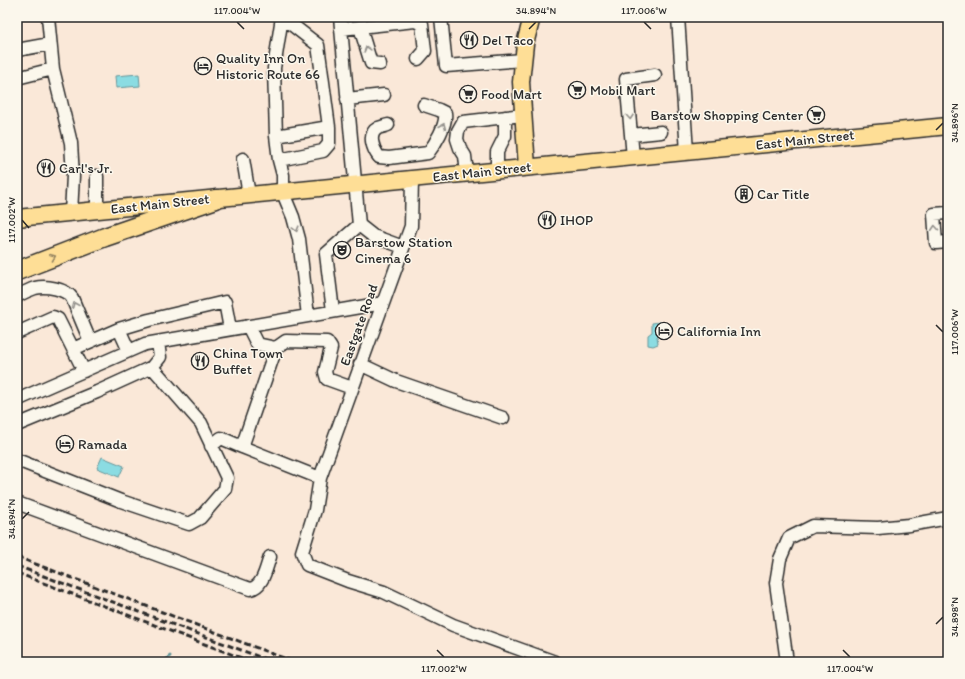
<svg xmlns="http://www.w3.org/2000/svg" width="965" height="679" font-family="Itim,sans-serif">
<rect width="100%" height="100%" fill="#fae8d8"/>
<filter id="ink" filterUnits="userSpaceOnUse"><feTurbulence type="fractalNoise" baseFrequency=".025" numOctaves="2"/><feDisplacementMap in="SourceGraphic" scale="8" xChannelSelector="R" yChannelSelector="G"/><feConvolveMatrix kernelMatrix="1 2 1 2 8 2 1 2 1" color-interpolation-filters="sRGB"/></filter>
<g filter="url(#ink)">
<path fill="#8bdce2" stroke="#659599" d="M139,74L140,86L116,88L115,76Z
M661,322L663,335L657,336L658,344L653,346L648,345V335L652,332V323Z
M102,457L124,466L119,477L97,468Z"/>
<g fill="none" stroke-linecap="round" stroke-linejoin="round">
<path stroke="#659599" stroke-width="3" d="M164,662L170,656"/>
<defs>
<path id="minor" d="M48,17L53,69L71,143L73,176L71,213
M282,17L274,68L276,136L279,160L283,175V193L293,217L299,239L308,316
M340,17L359,225L373,236L403,247
M441,17L446,66L523,60
M678,17L687,152
M362,27V34L371,63L380,64
M341,29L415,21L422,24L425,51L418,59
M17,50L50,44
M17,78L53,69
M347,99L384,95
M388,125C385,126 381,127 378,128C367,134 373,149 379,157L389,158L428,153C435,144 447,125 445,113L439,110L424,105
M631,135L661,132
M276,136L329,127
M633,157L626,79L655,75
M243,159L249,195
M279,160L323,151L329,144V127L318,45L282,17
M497,171V152L505,136V117
M467,174L465,156L460,148L457,139L458,131L463,122L523,115
M97,176V210
M412,180L411,226L320,478L315,510L302,552L307,565L348,581L384,592L453,625L555,662
M948,213L934,214L936,243L948,242
M17,296C23,293 29,290 35,288C46,285 66,289 72,298L90,341
M333,311L326,254L359,225
M248,326L257,344L276,348
M119,329L149,320L225,302L230,329
M17,333L53,317L58,319L84,371
M73,349L119,329L129,351
M360,364L396,381L503,418
M152,367L160,357L158,342
M17,400L145,344L383,303
M17,425L97,392L152,367L201,423L227,478L225,489L200,518L189,524L121,501L17,460
M211,446L221,438L242,447L276,348L286,341L327,342L331,348L325,372L327,379L352,388
M242,447L320,478
M17,503L250,589C263,587 266,568 270,557
M787,662L776,583L780,559L789,538L813,526L878,528L909,525L948,518"/>
<path id="major" d="M527,167L521,82L525,44L532,17
M17,218L948,126"/>
<path id="highway" d="M17,271L105,237L216,199"/>
</defs>
<use href="#minor" stroke="#2b2b2b" stroke-width="15"/>
<use href="#major" stroke="#2b2b2b" stroke-width="19"/>
<use href="#highway" stroke="#2b2b2b" stroke-width="21"/>
<use href="#minor" stroke="#fbf7ec" stroke-width="12"/>
<use href="#major" stroke="#fede96" stroke-width="16"/>
<use href="#highway" stroke="#fede96" stroke-width="18"/>
<path stroke="#2b2b2b" stroke-width="3" stroke-dasharray="6 3" stroke-linecap="butt" d="M17,557L294,662
M17,566L273,662
M17,573L252,662"/>
</g>
<defs><path id="oneway-chevron" d="M-2-3.5L2.5 0L-2 3.5" fill="none" stroke-width="1.6" stroke-linecap="round" stroke-linejoin="round"/></defs>
<g stroke="#93918c">
<use href="#oneway-chevron" transform="translate(367 49) rotate(-106)"/>
<use href="#oneway-chevron" transform="translate(630 117) rotate(85)"/>
<use href="#oneway-chevron" transform="translate(443 126) rotate(-67)"/>
<use href="#oneway-chevron" transform="translate(935 228) rotate(-94)"/>
<use href="#oneway-chevron" transform="translate(296 229) rotate(75)"/>
<use href="#oneway-chevron" transform="translate(75 305) rotate(-113)"/>
</g>
<use stroke="#948460" href="#oneway-chevron" transform="translate(53 257) rotate(-21)"/>
</g>
<path fill="none" stroke="#2b2b2b" stroke-width="1.5" d="M237,22L244,29M644,22L651,29M529,29L536,22M936,130L943,123M22,220L29,228M936,325L943,332M22,519L29,512M936,624L943,617M437,650L444,657M843,650L850,657"/>
<defs>
<symbol id="restaurant-ring" viewBox="-11 -11 22 22"><circle r="9.5" fill="#fbf7ec" stroke="#2b2b2b" stroke-width="1.5"/><path d="M-5-6h1v4h1v-4h1v4h1v-4h1v5L-1.5 .5V6h-2V.5L-5-1ZM5-6V6H3V1.5H1.5Q1.5-4 5-6Z" fill="#2b2b2b"/></symbol>
<symbol id="hotel-ring" viewBox="-11 -11 22 22"><circle r="9.5" fill="#fbf7ec" stroke="#2b2b2b" stroke-width="1.5"/><path d="M-6-4.5h1.5V1H6V5H4.5V3h-9V5H-6ZM-4 0a1.8 1.8 0 1 1 3.6 0ZM.5 0V-2.5h3Q6-2.5 6 0Z" fill="#2b2b2b"/></symbol>
<symbol id="supermarket-ring" viewBox="-11 -11 22 22"><circle r="9.5" fill="#fbf7ec" stroke="#2b2b2b" stroke-width="1.5"/><path d="M-6-5.5h2.5l.6 2H6L4.5 2H-2.5L-4.4-4H-6ZM-1.5 3.2a1.3 1.3 0 1 0 .1 0ZM3 3.2a1.3 1.3 0 1 0 .1 0Z" fill="#2b2b2b"/></symbol>
<symbol id="building-ring" viewBox="-11 -11 22 22"><circle r="9.5" fill="#fbf7ec" stroke="#2b2b2b" stroke-width="1.5"/><path d="M-4-6H4V6H1V3H-1V6H-4ZM-2.5-4.3h1.7v1.8h-1.7ZM.8-4.3h1.7v1.8H.8ZM-2.5-1h1.7V.8h-1.7ZM.8-1h1.7V.8H.8Z" fill="#2b2b2b"/></symbol>
<symbol id="theatre-ring" viewBox="-11 -11 22 22"><circle r="9.5" fill="#fbf7ec" stroke="#2b2b2b" stroke-width="1.5"/><path d="M-5-5.5Q0-4 5-5.5V0Q5 5 0 6Q-5 5-5 0ZM-3.3-2.5H-1v1.5H-3.3ZM1-2.5H3.3v1.5H1ZM-2.8 1Q0 5.5 2.8 1Z" fill="#2b2b2b"/></symbol>
</defs>
<g fill-rule="evenodd">
<use href="#restaurant-ring" x="459" y="30" width="20" height="20"/>
<use href="#hotel-ring" x="193" y="56" width="20" height="20"/>
<use href="#supermarket-ring" x="567" y="80" width="20" height="20"/>
<use href="#supermarket-ring" x="458" y="84" width="20" height="20"/>
<use href="#supermarket-ring" x="806" y="105" width="20" height="20"/>
<use href="#restaurant-ring" x="36" y="158" width="20" height="20"/>
<use href="#building-ring" x="734" y="184" width="20" height="20"/>
<use href="#restaurant-ring" x="537" y="210" width="20" height="20"/>
<use href="#theatre-ring" x="332" y="240" width="20" height="20"/>
<use href="#hotel-ring" x="654" y="321" width="20" height="20"/>
<use href="#restaurant-ring" x="190" y="351" width="20" height="20"/>
<use href="#hotel-ring" x="55" y="434" width="20" height="20"/>
</g>
<g text-anchor="middle" dominant-baseline="central" stroke-width="3" stroke-linejoin="round" paint-order="stroke">
<g font-size="14" fill="#2b2b2b" stroke="#fbf7ec" text-anchor="start">
<text x="482" y="40">Del Taco</text>
<text x="216" y="58">Quality Inn On<tspan x="216" dy="16">Historic Route 66</tspan></text>
<text x="590" y="90">Mobil Mart</text>
<text x="481" y="94">Food Mart</text>
<text x="803" y="115" text-anchor="end">Barstow Shopping Center</text>
<text x="59" y="168">Carl's Jr.</text>
<text x="757" y="194">Car Title</text>
<text x="560" y="220">IHOP</text>
<text x="355" y="242">Barstow Station<tspan x="355" dy="16">Cinema 6</tspan></text>
<text x="677" y="331">California Inn</text>
<text x="213" y="353">China Town<tspan x="213" dy="16">Buffet</tspan></text>
<text x="78" y="444">Ramada</text>
</g>
<g font-size="14" fill="#2b2b2b" stroke="#fbf7ec">
<text transform="translate(805 140) rotate(-6)">East Main Street</text>
<text transform="translate(482 172) rotate(-6)">East Main Street</text>
<text transform="translate(160 204) rotate(-6)">East Main Street</text>
<text transform="translate(359 325) rotate(-70)">Eastgate Road</text>
</g>
</g>
<rect width="965" height="679" fill="none" stroke="#fbf7ec" stroke-width="44"/>
<rect x="22" y="22" width="921" height="635" fill="none" stroke="#2b2b2b" stroke-width="1.5"/>
<g font-size="10" text-anchor="middle" fill="#2b2b2b">
<text x="237" y="14">117.004°W</text>
<text x="536" y="14">34.894°N</text>
<text x="644" y="14">117.006°W</text>
<text transform="translate(954 123) rotate(-90)" y="4">34.896°N</text>
<text transform="translate(11 220) rotate(-90)" y="4">117.002°W</text>
<text transform="translate(954 332) rotate(-90)" y="4">117.006°W</text>
<text transform="translate(11 519) rotate(-90)" y="4">34.894°N</text>
<text transform="translate(954 617) rotate(-90)" y="4">34.898°N</text>
<text x="444" y="672">117.002°W</text>
<text x="850" y="672">117.004°W</text>
</g>
</svg>
